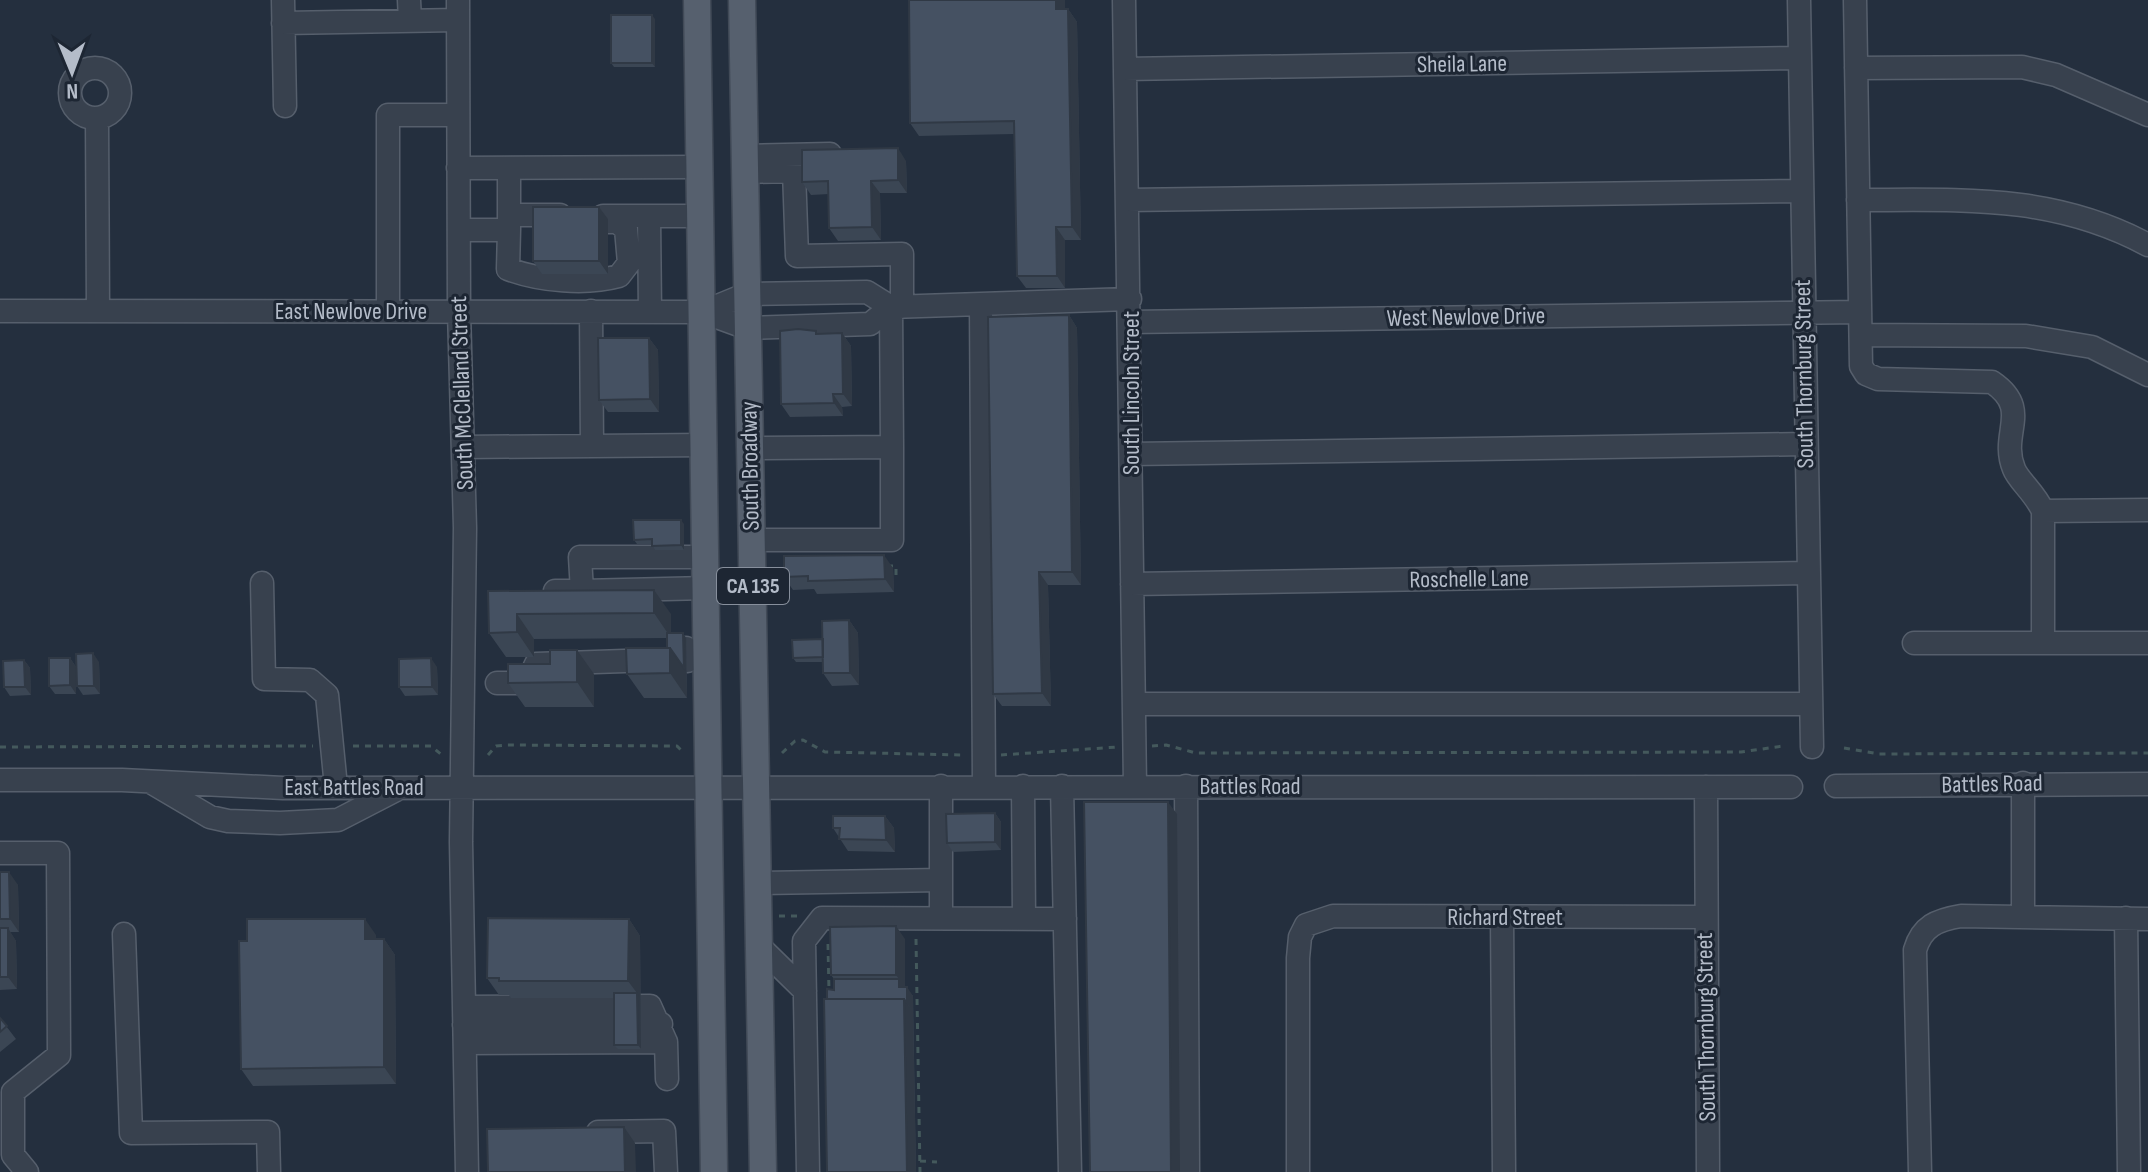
<svg xmlns="http://www.w3.org/2000/svg" width="2148" height="1172" font-family="'Sofia Sans Condensed',sans-serif">
<rect width="100%" height="100%" fill="#242f3e"/>
<g fill="none" stroke-linecap="round" stroke-linejoin="round">
<defs>
<path id="minor" d="M283,0L285,106
M409,0L410,21
M458,0L459,311L465,528L461,842L467,1172
M1124,0L1135,786
M1799,0L1812,747
M1855,0L1861,366L1866,374L1878,379L1992,382C2033,410 1999,433 2014,469C2018,480 2035,493 2043,511L2148,510
M283,23L458,20
M1856,68L2022,67L2056,75L2148,115
M70 93a25 25 0 1 1 50 0a25 25 0 1 1-50 0Z
M1125,69L1800,58
M97,118L98,311
M745,156L830,154
M458,168L700,167
M745,172L794,171L797,256L902,254V307
M1128,200L1800,191
M1858,200C1962,200 2053,194 2148,245
M509,215H560
M603,216H701
M649,216L650,312
M459,230H509V168
M509,230L508,269C540,281 586,285 619,276L629,263L626,229L617,222H608
M981,304L984,786
M0,311L703,312L747,328L870,324L891,307
M388,311V115H458
M591,311L592,446
M703,312L747,294L867,292L891,307L1130,299
M1130,322L1860,312
M1861,335L2026,336L2092,347L2148,375
M463,447L705,445
M750,448L892,447L891,307
M1131,454L1805,444
M2043,511V643
M752,540H892V447
M262,583L264,679L310,680L327,695L336,787
M1132,584L1807,573
M555,591H582L580,557H706
M582,591L707,588
M1914,643H2148
M686,648L692,654L687,661
M497,683H527L536,664L654,660
M1134,704H1811
M0,780H122L283,788L1791,787
M154,784L210,817L228,821L280,823L338,820L398,789
M1023,786L1024,919
M1062,786L1070,1172
M1186,786L1188,1172
M1836,786L2148,784
M1706,787L1708,1172
M0,853H58L59,1055L13,1092V1155L27,1172
M757,883L941,880
M1502,917L1504,1172
M2023,917V783
M941,918V786
M2126,918L2129,1172
M124,934L131,1133L268,1132L269,1172
M758,945L805,991
M464,1007L650,1006L666,1042L667,1079
M464,1025L661,1024
M465,1043L666,1042
M598,1132L664,1131L666,1172
M808,1172L804,941L822,918L1065,919
M1298,1172V958L1300,937L1306,925L1333,916L1705,917
M1920,1172L1915,950C1922,926 1937,920 1961,916L2148,919"/>
<path id="major" d="M697,0L714,1172
M742,0L763,1172"/>
</defs>
<use href="#minor" stroke="#565f6c" stroke-width="25"/>
<use href="#major" stroke="#414a57" stroke-width="29"/>
<path stroke="#44595c" stroke-width="3" stroke-dasharray="6 6" stroke-linecap="butt" d="M887,566H896V580
M353,746H431L442,755
M1152,746L1166,745L1196,753L1741,752L1783,746
M0,747L313,746
M1844,748L1879,754L2148,753
M782,753L795,741L803,740L825,752L963,755
M488,755L496,746L506,745L677,746L682,751
M1001,755L1117,747
M779,916H798
M916,939L920,1172
M828,944L829,992
M920,1161L937,1162"/>
<use href="#minor" stroke="#38414e" stroke-width="22"/>
<use href="#major" stroke="#56606e" stroke-width="26"/>
</g>
<path fill="#3b4654" d="M909,0H1065V9H1068L1077,22L1081,240H1065V288H1026L1017,276L1014,134L919,136L910,123Z
M655,19V67H614L611,63Z
M906,161L907,193H880L881,240L838,241L829,228V194L811,195L802,182Z
M599,207L608,219V274H542L533,261Z
M1069,315L1077,328L1081,585H1048L1051,706H1002L993,694Z
M842,333L851,346L852,406L842,407L843,416L790,417L781,404L818,334Z
M649,338L658,350L659,412H608L599,400Z
M684,524V550H655L652,544H637L634,540Z
M893,568L894,592L817,594L814,589L793,590L784,577Z
M488,591L671,614V633H683L686,638L687,698H644L627,674L667,648V638L534,639V657H506L489,633Z
M849,620L858,633L859,685L832,686L823,673V662H796L793,658L823,639Z
M70,658L76,667V694H55L49,686Z
M24,660L30,668L31,695L10,696L4,687Z
M99,662L100,694L83,695L77,686Z
M437,667L438,695L405,696L399,687Z
M594,674V707H525L508,683Z
M995,813L1001,822V850L953,852L947,843Z
M885,816L894,828L895,852L848,851L833,828Z
M0,872L18,885L19,932H10L16,941L17,989L0,990Z
M629,919L640,936L641,1049H618L614,1045V998H511L509,995H499L487,978Z
M376,935V939H384L395,955L396,1084L253,1086L241,1069Z
M905,939V987L913,996L916,1172H827V999L834,990V979L831,975Z
M0,1018L16,1039L0,1052Z"/>
<path fill="#303945" d="M1056,0H1065V22L1056,9Z
M1068,9L1077,22L1081,240L1072,227Z
M652,15L655,19V67L652,63Z
M898,148L906,161L907,193L898,180Z
M871,181L880,193L881,240L872,227Z
M599,207L608,219V274L599,261Z
M1056,227L1065,240V288L1057,276Z
M1069,315L1077,328L1081,585L1072,572Z
M842,333L851,346L852,406L843,394Z
M649,338L658,350L659,412L650,399Z
M833,394L842,407L843,416L834,403Z
M681,520L684,524V550L681,545Z
M884,555L893,568L894,592L885,579Z
M1039,572L1048,585L1051,706L1042,693Z
M654,590L671,614V638L654,613Z
M517,614L534,639V657L517,632Z
M849,620L858,633L859,685L850,673Z
M683,633L686,638L687,698L670,673V648Z
M577,650L594,674V707L577,682Z
M93,653L99,662L100,694L94,686Z
M70,658L76,667V694L70,685Z
M431,658L437,667L438,695L432,687Z
M24,660L30,668L31,695L25,687Z
M1168,802L1177,814L1180,1172H1171Z
M995,813L1001,822V850L995,842Z
M885,816L894,828L895,852L886,840Z
M9,872L18,885L19,932L10,919Z
M365,919L376,935L377,956L365,939Z
M629,919L640,936L641,1049L638,1045L637,993L628,981Z
M896,926L905,939V996L899,987V979L896,975Z
M8,928L16,941L17,989L8,977Z
M384,939L395,955L396,1084L384,1067Z
M907,987L913,996V1012L907,1003Z
M904,999L913,1012L916,1172H907Z
M624,1127L635,1143L636,1172H625Z"/>
<path fill="#455162" stroke="#303945" stroke-width="2" d="M909,0H1056V9H1068L1072,227H1056L1057,276H1017L1014,121L910,123Z
M611,15H652V63H611Z
M898,148V180L871,181L872,227L829,228L828,181L802,182V150Z
M533,207H599V261H533Z
M1069,315L1072,572H1039L1042,693L993,694L988,317Z
M798,329L816,331V334L842,333L843,394H833L834,403L781,404L780,331Z
M598,338H649L650,399L599,400Z
M633,520H681V545L652,546V539L634,540Z
M884,555L885,579L808,581V576L784,577V556Z
M654,590V613L517,614V632L489,633L488,591Z
M849,620L850,673H823L822,621Z
M667,633H683L684,668L670,648H667Z
M823,639V657L793,658L792,640Z
M626,648H670V673L627,674Z
M550,650H577V682L508,683V664H550Z
M93,653L94,686H77L76,654Z
M49,658H70V685L49,686Z
M431,658L432,687H399V659Z
M24,660L25,687H4L3,661Z
M1084,802H1168L1171,1172H1090Z
M995,813V842L947,843L946,814Z
M833,816H885L886,840L839,839L840,828H833Z
M0,872H9L10,919H0Z
M488,918L629,919L628,981H499V978H487Z
M247,919H365V939H384V1067L241,1069L239,941H247Z
M896,926V975H831L830,927Z
M0,928H8V977H0Z
M834,979H899V987H907V1003L904,999H827V989L834,990Z
M614,993H637L638,1045H614Z
M824,999H904L907,1172H827Z
M0,1018L7,1026L0,1032Z
M624,1127L625,1172H488L487,1129Z"/>
<g text-anchor="middle" dominant-baseline="central" stroke-width="6" stroke-linejoin="round" paint-order="stroke">
<rect fill="#1d2633" stroke="#878f9c" stroke-width="2" x="717" y="568" width="72" height="36" rx="6"/>
<g font-size="22" font-weight="bold" fill="#b4bcc9">
<text x="753" y="586">CA 135</text>
</g>
<g font-size="24" fill="#b4bcc9" stroke="#1d2633">
<text transform="translate(1462 64) rotate(-1)">Sheila Lane</text>
<text x="351" y="311">East Newlove Drive</text>
<text transform="translate(1466 317) rotate(-1)">West Newlove Drive</text>
<text transform="translate(1804 374) rotate(-91)">South Thornburg Street</text>
<text transform="translate(462 393) rotate(-92)">South McClelland Street</text>
<text transform="translate(1131 393) rotate(-90)">South Lincoln Street</text>
<text transform="translate(750 466) rotate(-91)">South Broadway</text>
<text transform="translate(1469 579) rotate(-1)">Roschelle Lane</text>
<text transform="translate(1992 784) rotate(-1)">Battles Road</text>
<text x="1250" y="786">Battles Road</text>
<text x="354" y="787">East Battles Road</text>
<text x="1505" y="917">Richard Street</text>
<text transform="translate(1706 1027) rotate(-91)">South Thornburg Street</text>
</g>
</g>
<g transform="translate(72 72) rotate(179)" stroke="#1d2633" stroke-width="6" paint-order="stroke">
<path d="M0-6L14 30L0 20L-14 30Z" fill="#b4bcc9"/>
<text y="-12" font-size="22" font-weight="bold" text-anchor="middle" fill="#b4bcc9">N</text>
</g>
</svg>
